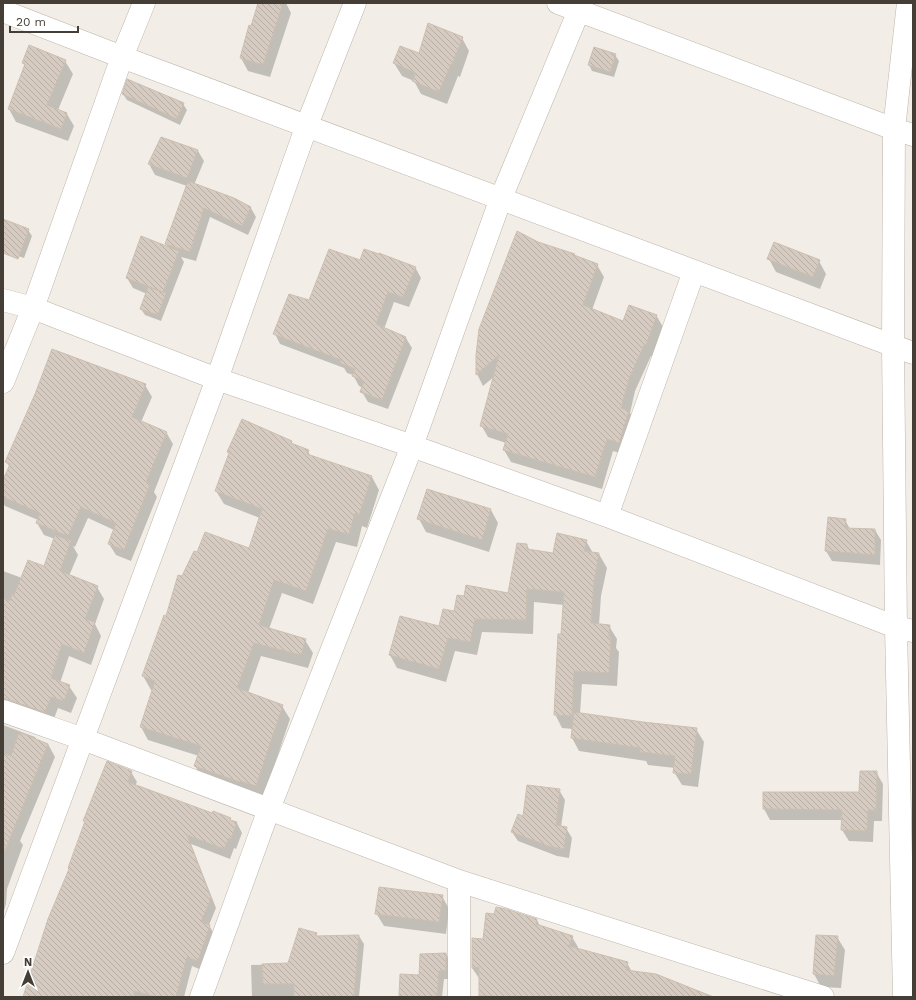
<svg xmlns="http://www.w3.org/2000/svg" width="916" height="1000" font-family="'Work Sans',sans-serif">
<defs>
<pattern id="building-back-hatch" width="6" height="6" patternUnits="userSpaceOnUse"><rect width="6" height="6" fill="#d6cbc0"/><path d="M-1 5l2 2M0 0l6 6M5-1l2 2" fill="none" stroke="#b9afa6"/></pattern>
</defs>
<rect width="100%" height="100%" fill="#f2eee7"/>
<path fill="#0003" d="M259,3H286L291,13L270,77L248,71L241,58Z
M462,38L469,51L460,77L458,76L447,104L421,94L414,81L402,76L394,63Z
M615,55L619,61L614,77L592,71L589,65Z
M65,61L73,74L58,110L67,114L74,126L68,141L16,122L9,109L25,67L23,63Z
M123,94L183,104L187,110L180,125L127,100Z
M162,138L198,151L204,161L194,185L251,208L256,217L248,235L210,217L196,261L181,257L184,262L161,321L145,315L141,309L147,294L133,288L127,278L168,248L166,244L187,186L155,175L149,164Z
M3,221L28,230L32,236L24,258L3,251Z
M537,242L574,255L575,257L597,265L604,277L592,310L623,323L656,315L663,327L652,356H651L635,391L630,413L636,423L626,455L613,451L602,489L511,462L504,450L506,443L488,437L481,425L495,376L483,386L477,374V355Z
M769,259L819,261L826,274L820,289L776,272Z
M361,262L415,267L421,278L409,307L394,302L384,329L406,338L412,348L388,409L368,402L362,392L363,388L359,386L353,375L347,373L344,368L280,344L275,334L310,301Z
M145,385L152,397L141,422L166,432L173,444L154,492L157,497L131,561L116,555L109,544L114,530L88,518L75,547L73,546L78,555L69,576L97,587L104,599L95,624L101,636L91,665L69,656L60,683L69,686L77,698L71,713L58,708L52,724L3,713V571L22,578L45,567L55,539L44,535L37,523L38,520L5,506L3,503V482L10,467L6,462Z
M291,441L293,445L308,451L311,457L372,477L379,490L367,528L362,526L357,547L336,542L313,604L282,593L269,629L305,640L313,653L308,668L261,656L248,693L282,706L290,719L263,799L203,779L195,766L199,756L148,740L141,727L153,690H151L143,676L183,578L198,554L250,549L260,518L224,504L216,491L230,455L228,452Z
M428,490L491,510L498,523L489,552L426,532L419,519Z
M845,520L850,529L875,530L881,540L880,565L832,561L826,551Z
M586,541L593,553L599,554L607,568L601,596L599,625L609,626L617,639L616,648L619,652L617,686L582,684L580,714L696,729L704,742L698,787L682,785L674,772L675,768L648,765L646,761L579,751L572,738L573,729L562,728L555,714L564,605L534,602L533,634L482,632L477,655L455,651L446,682L397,668L390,655L440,628L455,612L464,597L509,594L527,545L530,551L553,554Z
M3,725L35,737L37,740L48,744L55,757L20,841L23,845L7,889L6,904L3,914Z
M131,772L137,782L135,786L213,814L230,819L232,822L237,823L242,833L236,849L234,848L230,859L191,844L216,908L209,925L215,936L204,971L192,966L184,997H24L70,870L86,823L84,820Z
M876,772L883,784L882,821H874L873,842L849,841L842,830L843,820H770L764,809L860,793Z
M559,790L565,800L561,827L566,828L572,838L569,858L557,856L518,841L512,832L524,818Z
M442,896L449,909L446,934L384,926L376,913Z
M537,920L540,926L572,937L578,947L577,950L627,963L632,972L716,997H481L479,978L472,968L484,940Z
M316,934L318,937L359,936L364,944L359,997H252L251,965L289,964Z
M837,937L845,950L841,988L821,987L814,974Z
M446,954L451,963V979H444L442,997H400L420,976Z"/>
<path fill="url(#building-back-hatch)" stroke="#cdbfb0" d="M258,3H283L263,65L240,58L249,25L251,26Z
M428,23L463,37L452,64H451L439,92L412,81L416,73L393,63L400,46L419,53Z
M29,45L66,60L47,105L67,113L61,129L8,109L25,64L22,63Z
M594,47L616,54L610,72L588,65Z
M127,79L184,103L177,119L122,94Z
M161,137L198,150L187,178L148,164Z
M188,181L234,198L251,207L242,226L204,208L190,252L165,244Z
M3,219L29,229L18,259L3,253Z
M517,231L538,242L575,254L574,255L598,264L583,305L623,321L629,305L657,315L646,345H644L629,379L621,408L629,411L619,443L607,439L595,477L503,450L508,434L480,426L499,355L476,375V355L479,329Z
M141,236L179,251L163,292L126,278Z
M774,242L820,260L813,277L767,259Z
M329,249L360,260L364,249L379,254V253L416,267L403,297L388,292L376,324L406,337L382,400L360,392L364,381L352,376L355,369L340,363L341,360L273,334L289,294L309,300Z
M148,287L166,293L158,315L140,309Z
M52,349L146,384L132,417L167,432L146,482L150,484L124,550L108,544L116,523L81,507L68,536L36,523L40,513L3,497V480L10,464L5,462L35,394Z
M242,419L292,441L291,443L309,450L307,454L372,476L359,515L355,513L349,534L328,529L306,591L274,580L259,625L306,639L301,655L254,643L237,688L283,705L256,786L240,781V782L194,766L201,746L140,727L155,681L142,676L164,615L166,616L178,575L182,576L194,551L197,552L205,532L249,548L262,509L215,491L229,453L227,452Z
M427,489L491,509L482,540L417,519Z
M828,517L846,519L845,528L875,529V555L825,551Z
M557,533L587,540L584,551L599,553L594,582L591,623L610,625L609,637H611L609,673L574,671L572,716L554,715L558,634H561L564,592L527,589L526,620L475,619L470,642L448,638L439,669L389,655L400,616L439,626L443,609L454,611L457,595L464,596L466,585L508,593L517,543L527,544V549L553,553Z
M55,535L71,541L60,571L98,586L85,619L95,622L84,653L62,644L51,678L70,685L64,701L51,697L45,712L3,698V598L10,601L12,594L14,595L28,560L44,566Z
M574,712L643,722L697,728L691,774L673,773L675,756L640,752V748L571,738Z
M19,732L48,744L4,853L3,753L11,756Z
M107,761L132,771L128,782L212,813L213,811L231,818L230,820L237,822L231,839L229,838L224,849L187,835L211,898L201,922L210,925L198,961L187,957L176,997H156L134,991V997H23L48,919L69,869L68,868L85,821H83Z
M860,771H877L876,810H868L867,831L841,830L842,810L763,809V792H859Z
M527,785L560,789L556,825L567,827L564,849L551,847L511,832L518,814L523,816Z
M379,887L443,895L439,922L375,914Z
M496,907L506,909L537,919L536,924L573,936L569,946L628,962L626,970L656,974L711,996V997H518L479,996V967L472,968V938L483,939L486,913L494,914Z
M299,928L317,933L316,936L359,935L354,997H294V984H263L262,964L288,963Z
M816,935L838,936L834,976L813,974Z
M446,953V970L439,971L437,997H399L400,974L419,975L420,954Z"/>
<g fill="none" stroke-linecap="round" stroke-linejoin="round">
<defs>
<path id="minor" d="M558,3L894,129L913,135
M3,11L122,57L913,353
M3,300L33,308L217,379L412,446L607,516L896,627L913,631
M3,382L33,308L122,57L144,3
M607,516L694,271
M3,711L83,739L459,881L823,997
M459,881V997
M3,953L217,379L307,125L355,3
M201,997L269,809L412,446L501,198L582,3
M904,997L896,627L893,346L894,129L908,3"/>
</defs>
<use href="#minor" stroke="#bdb4aa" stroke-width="23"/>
<use href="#minor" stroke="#fff" stroke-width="22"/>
</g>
<rect width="916" height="1000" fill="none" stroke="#453e36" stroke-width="8"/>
<g transform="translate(28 972)" stroke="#ffffff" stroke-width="3" paint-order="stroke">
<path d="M0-3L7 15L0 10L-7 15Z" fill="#453e36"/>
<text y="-6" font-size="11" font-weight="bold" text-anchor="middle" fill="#453e36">N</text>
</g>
<path d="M10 26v6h68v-6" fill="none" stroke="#453e36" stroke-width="2"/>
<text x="16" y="26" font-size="12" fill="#453e36" stroke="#ffffff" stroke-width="3" paint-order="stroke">20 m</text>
</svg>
